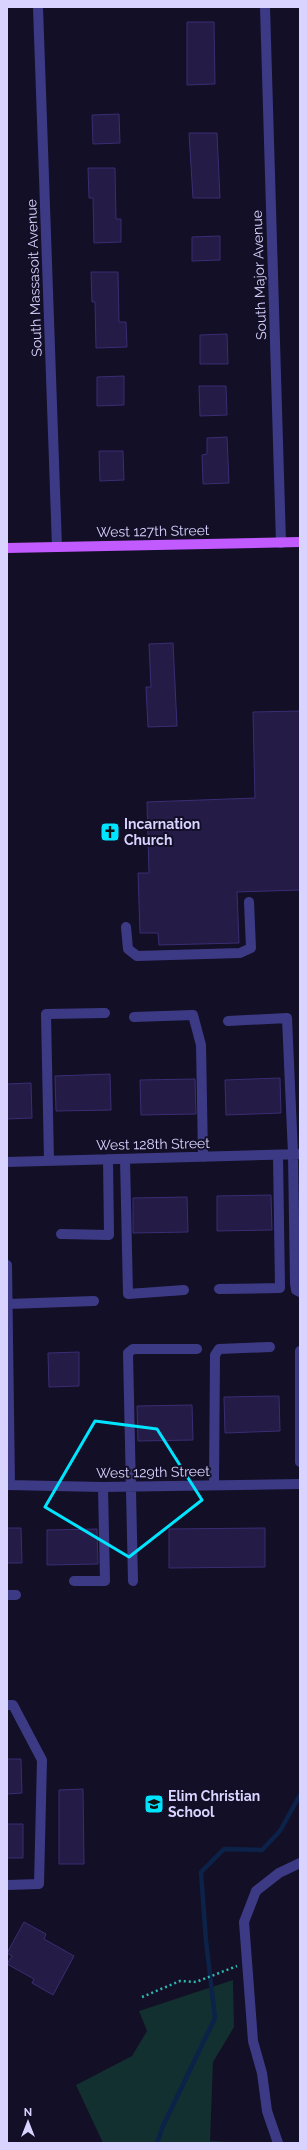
<svg xmlns="http://www.w3.org/2000/svg" width="307" height="2150" font-family="Raleway,sans-serif">
<rect width="100%" height="100%" fill="#130f26"/>
<path fill="#12302f" d="M233,1980L234,2027L213,2062L210,2141L248,2143H103L76,2085L132,2056L147,2031L139,2011Z"/>
<g fill="none" stroke-linecap="round" stroke-linejoin="round">
<path stroke="#0c2248" stroke-width="4.5" d="M157,2143L163,2126L215,2018L206,1941L201,1872L224,1849L262,1850L280,1831L300,1795"/>
</g>
<path fill="#241b47" stroke="#3b2d73" d="M187,22H214L215,84L187,85Z
M119,114L120,143L93,144L92,115Z
M189,133H217L220,198H193Z
M88,168H115L116,219H121V242L94,243L93,198H89Z
M220,236V260L192,261V237Z
M91,272H118L119,322H126L127,347L96,348L95,302H92Z
M227,334L228,364H200V335Z
M124,376V405L97,406V377Z
M199,386H226L227,415L200,416Z
M227,437L229,483L203,484L202,455L207,454V438Z
M99,451H123L124,480L100,481Z
M173,643L177,726L148,727L146,687H151L149,644Z
M300,711V890L237,892L239,943L159,945L158,933H140L138,873H149L147,802L255,798L253,712Z
M110,1074L111,1110L56,1111L55,1076Z
M280,1078L281,1113L226,1115L225,1080Z
M195,1079L196,1114L141,1115L140,1080Z
M31,1083L32,1118L7,1119V1084Z
M271,1195L272,1230L217,1231V1196Z
M187,1197L188,1232L133,1233V1198Z
M79,1352V1386L49,1387L48,1353Z
M279,1396L280,1431L225,1433L224,1397Z
M192,1405L193,1440L138,1441L137,1406Z
M7,1528H21L22,1563H7Z
M265,1528V1567L169,1568V1529Z
M97,1529L98,1564L47,1565V1530Z
M7,1759H21L22,1793L7,1794Z
M83,1789L84,1864H59V1790Z
M7,1824H23V1858H7Z
M24,1922L46,1934L44,1939L74,1956L53,1995L32,1983L34,1979L7,1964L12,1956L7,1953Z"/>
<g fill="none" stroke-linecap="round" stroke-linejoin="round">
<path stroke="#2fb8b0" stroke-width="2.5" stroke-dasharray="2 3" stroke-linecap="butt" d="M142,1997L180,1981L196,1982L237,1966"/>
<path stroke="#3d3a85" stroke-width="10" d="M38,7L57,547
M265,7L281,543
M126,927L128,949L137,956L240,953L251,948L249,902
M134,1017L193,1015L201,1045L203,1157
M228,1021L287,1018L293,1154L295,1283L296,1290L300,1292
M125,1159L128,1294L184,1290
M49,1161L46,1014L105,1013
M7,1162L300,1154
M61,1234L109,1235L108,1159
M7,1265L10,1485
M219,1289L280,1288L278,1155
M8,1304L94,1301
M300,1351V1462
M7,1485L103,1487L300,1484
M214,1485L215,1355L219,1349L270,1347
M74,1581H105L103,1487
M133,1581L128,1353L133,1349H197
M7,1595H16
M7,1705H13L42,1760L39,1884L7,1885
M278,2143L267,2111L262,2073L253,2041L244,1922L256,1891L279,1873L300,1863"/>
<path stroke="#c25bff" stroke-width="10" d="M7,548L300,542"/>
</g>
<path fill="none" stroke="#00e5ff" stroke-width="3" stroke-linejoin="round" d="M95,1421L157,1429L202,1500L129,1557L45,1507Z"/>
<defs>
<symbol id="church-square" viewBox="-11 -11 22 22"><rect x="-9" y="-9" width="18" height="18" rx="4" fill="#00e5ff" stroke="#130f26"/><path d="M-1.2-6h2.4v3.5h3.3v2.4h-3.3V6h-2.4V-.1h-3.3v-2.4h3.3Z" fill="#111"/></symbol>
<symbol id="school-square" viewBox="-11 -11 22 22"><rect x="-9" y="-9" width="18" height="18" rx="4" fill="#00e5ff" stroke="#130f26"/><path d="M0-5L7-2L0 1L-7-2ZM-4 1L0 2.5L4 1V4Q0 6-4 4Z" fill="#111"/></symbol>
</defs>
<g fill-rule="evenodd">
<use href="#church-square" x="99" y="821" width="22" height="22"/>
<use href="#school-square" x="143" y="1793" width="22" height="22"/>
</g>
<g text-anchor="middle" dominant-baseline="central" stroke-width="4" stroke-linejoin="round" paint-order="stroke">
<g font-size="14" fill="#d9d4ff" stroke="#130f26">
<text transform="translate(259 275) rotate(-92)">South Major Avenue</text>
<text transform="translate(34 278) rotate(-92)">South Massasoit Avenue</text>
<text transform="translate(153 531) rotate(-1)">West 127th Street</text>
<text transform="translate(153 1144) rotate(-1)">West 128th Street</text>
<text transform="translate(153 1472) rotate(-1)">West 129th Street</text>
</g>
<g font-size="14" font-weight="bold" fill="#d9d4ff" stroke="#130f26" text-anchor="start">
<text x="124" y="824">Incarnation<tspan x="124" dy="16">Church</tspan></text>
<text x="168" y="1796">Elim Christian<tspan x="168" dy="16">School</tspan></text>
</g>
</g>
<rect width="307" height="2150" fill="none" stroke="#d9d4ff" stroke-width="16"/>
<g transform="translate(28 2122)" stroke="#130f26" stroke-width="3" paint-order="stroke">
<path d="M0-3L7 15L0 10L-7 15Z" fill="#d9d4ff"/>
<text y="-6" font-size="11" font-weight="bold" text-anchor="middle" fill="#d9d4ff">N</text>
</g>
</svg>
